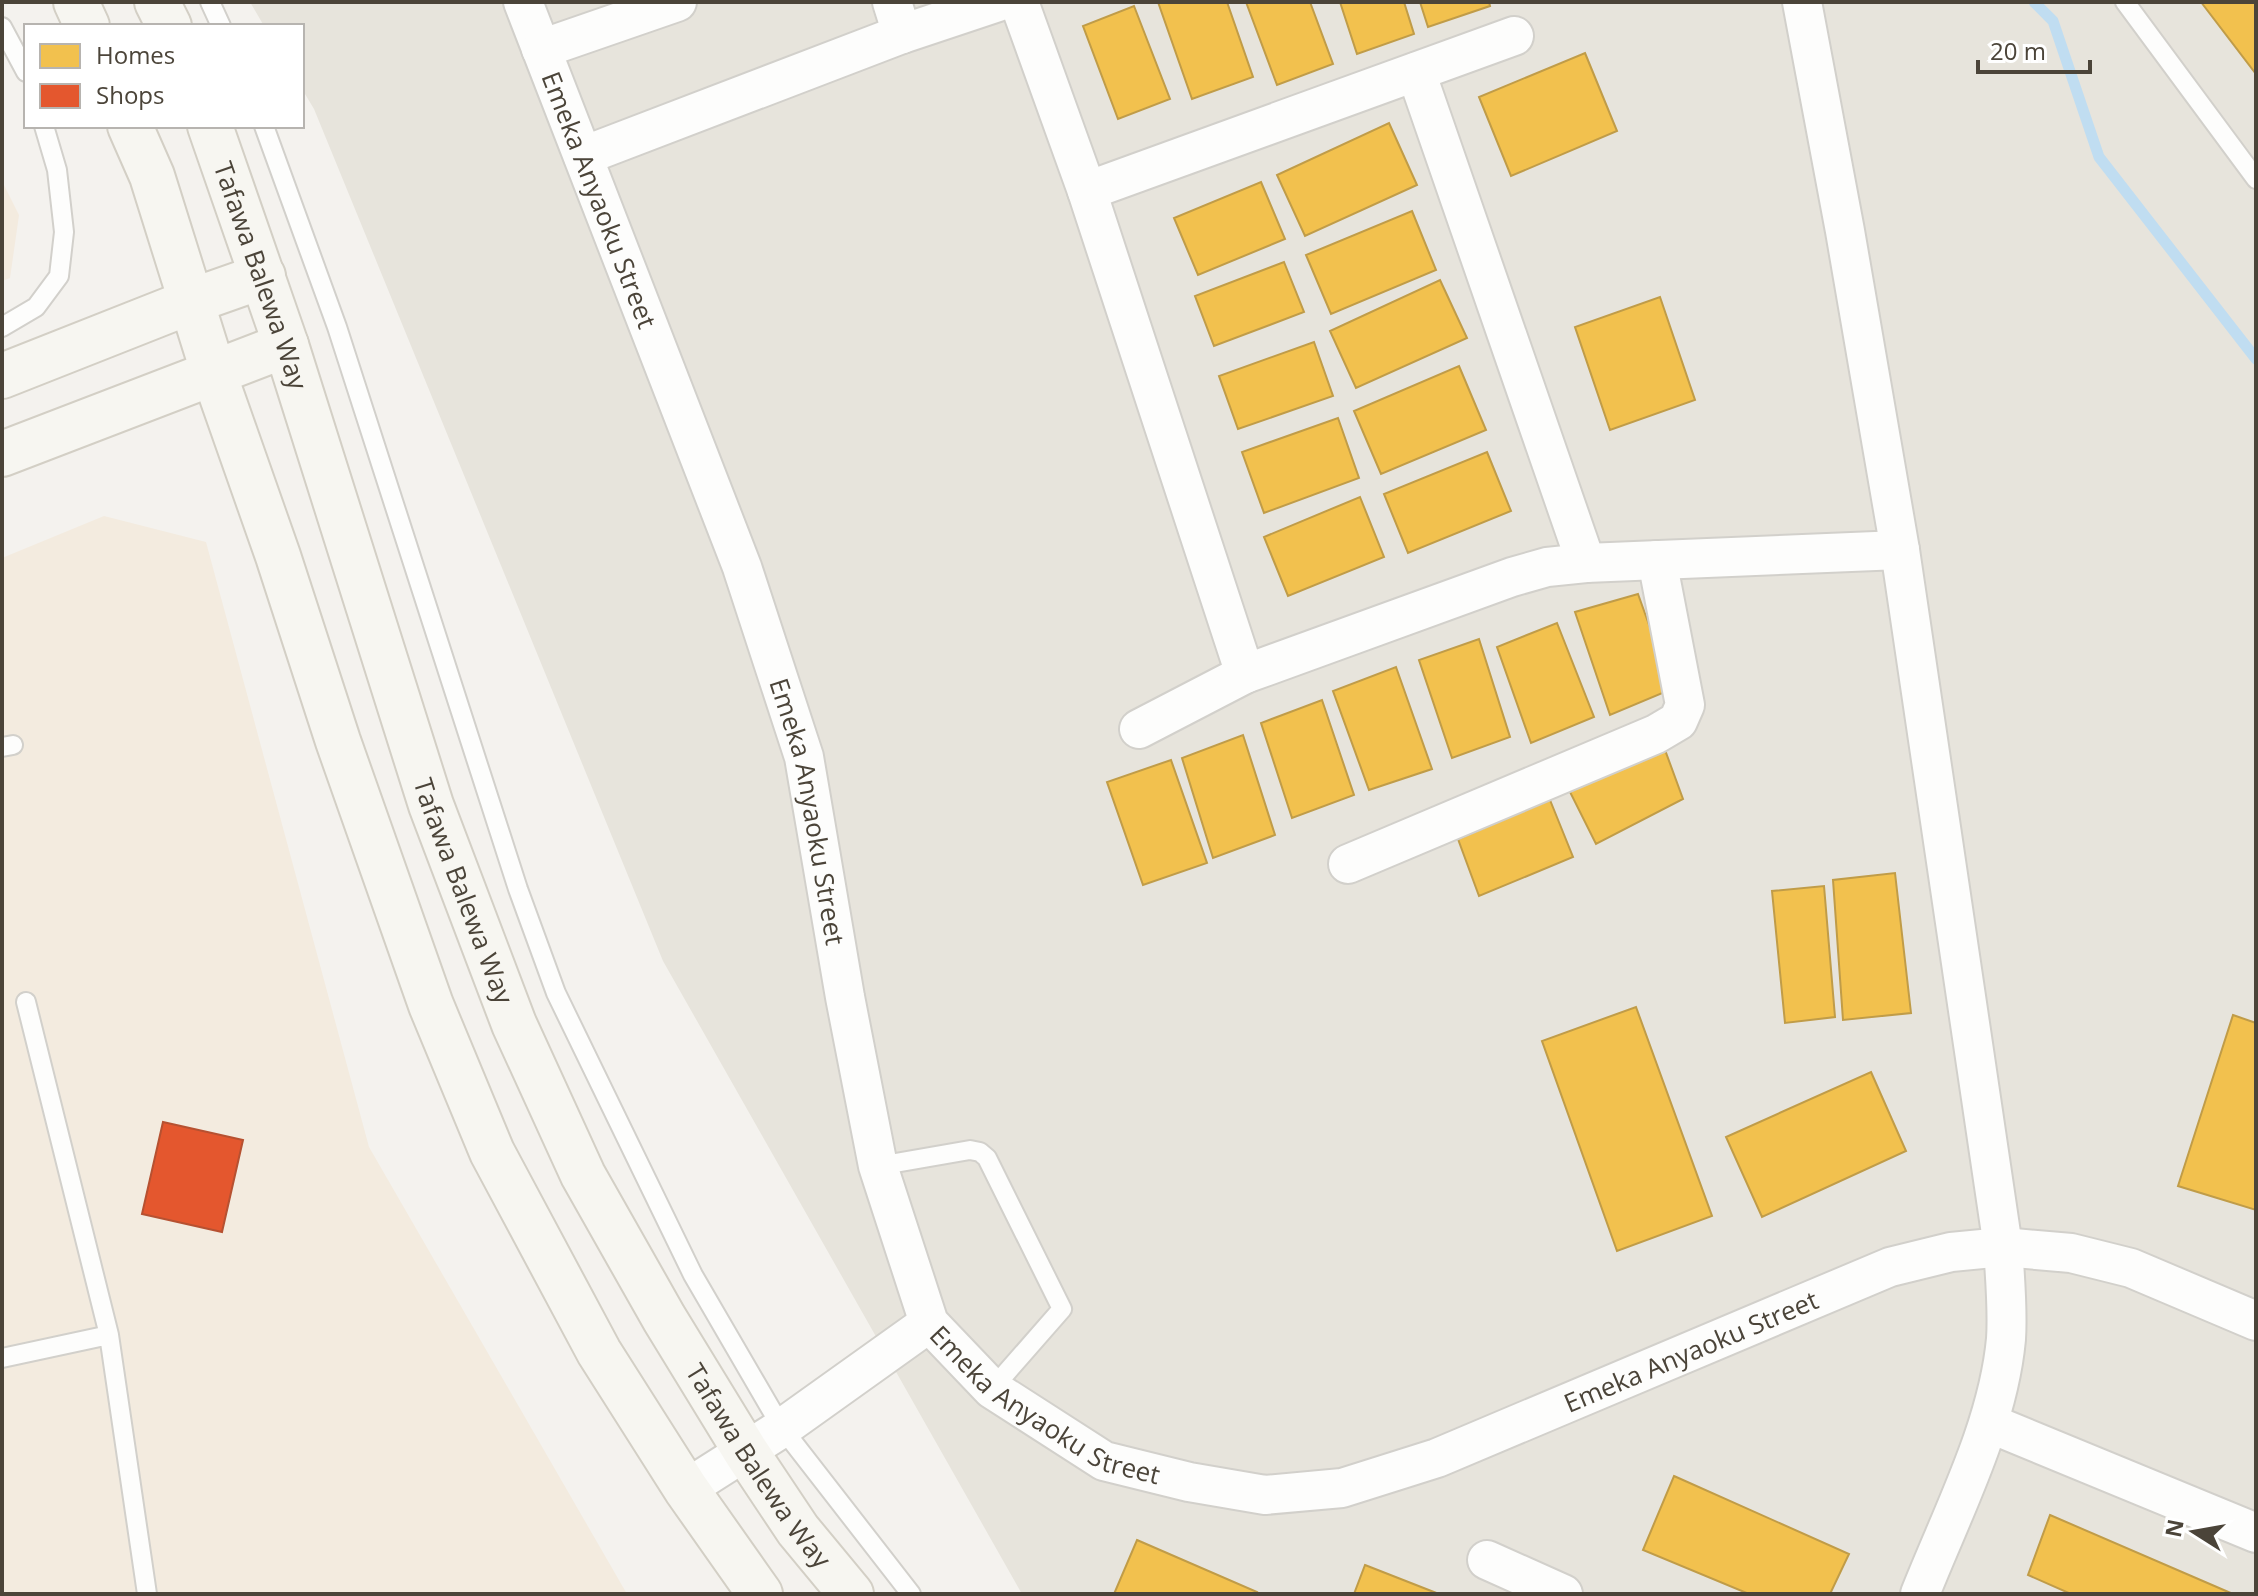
<svg xmlns="http://www.w3.org/2000/svg" width="2258" height="1596" font-family="'Open Sans',sans-serif">
<rect width="100%" height="100%" fill="#f4f2ee"/>
<path fill="#e7e4dc" d="M250,2H2256V1594H1022L663,961L314,109L302,89V26H264Z"/>
<path fill="#f3ebdf" d="M2,181L19,215L10,278L2,281Z
M104,516L206,542L369,1147L627,1594H2V558Z"/>
<path fill="#f2c14e" stroke="#c09c48" stroke-width="2" d="M1158,2H1227L1253,77L1192,99Z
M1246,2H1310L1333,64L1277,85Z
M1340,2H1404L1414,34L1357,54Z
M1420,2H1489L1490,6L1428,27Z
M2201,2H2256V74Z
M1134,6L1170,99L1118,119L1083,26Z
M1585,53L1617,131L1511,176L1479,97Z
M1389,123L1417,185L1305,236L1277,175Z
M1261,182L1285,239L1198,275L1174,218Z
M1412,211L1436,270L1331,314L1306,255Z
M1284,262L1304,312L1214,346L1195,296Z
M1440,280L1467,338L1356,388L1330,331Z
M1660,297L1695,400L1610,430L1575,327Z
M1314,342L1333,396L1238,429L1219,376Z
M1459,366L1486,430L1381,474L1354,411Z
M1338,418L1359,478L1264,513L1242,452Z
M1487,452L1511,511L1408,553L1384,494Z
M1360,497L1384,557L1288,596L1264,537Z
M1638,594L1672,689L1610,715L1575,612Z
M1557,623L1594,717L1531,743L1497,647Z
M1479,639L1510,737L1452,758L1419,660Z
M1396,667L1432,769L1369,790L1333,691Z
M1322,700L1354,795L1292,818L1261,723Z
M1243,735L1275,835L1213,858L1182,758Z
M1661,739L1683,799L1596,844L1569,790Z
M1171,760L1207,863L1143,885L1107,782Z
M1550,800L1573,857L1479,896L1458,839Z
M1895,873L1911,1013L1843,1020L1833,880Z
M1824,886L1835,1017L1785,1023L1772,891Z
M1636,1007L1712,1216L1617,1251L1542,1041Z
M2233,1015L2256,1023V1210L2178,1186Z
M1871,1072L1906,1151L1762,1217L1726,1137Z
M1674,1476L1849,1554L1830,1594H1749L1643,1550Z
M2050,1515L2233,1594H2071L2028,1575Z
M1137,1540L1257,1592L1256,1594H1114Z
M1365,1565L1439,1594H1354Z"/>
<path fill="#e4572e" stroke="#b65131" stroke-width="2" d="M163,1122L243,1140L222,1232L142,1214Z"/>
<g fill="none" stroke-linecap="round" stroke-linejoin="round">
<path stroke="#c0ddf1" stroke-width="11" d="M2034,2L2053,21L2099,157L2256,359"/>
<defs>
<path id="service" d="M210,2L221,26
M2125,2L2256,179
M2,27L26,72
M264,126L337,327L518,889L556,993L693,1275L782,1428L911,1594
M2,327L36,307L59,276L64,232L57,170L44,126
M2,747L13,745
M26,1002L109,1335L147,1594
M878,1166L970,1150L980,1152L987,1158L1062,1309L992,1389
M2,1358L109,1335"/>
<g id="minor">
<path id="s1" d="M523,2L742,567L804,757L845,997L878,1166L929,1323L992,1389L1104,1461L1189,1482L1265,1495L1342,1488L1437,1458L1890,1267L1951,1252L2003,1247L2071,1253L2131,1268L2256,1321"/>
<path d="M892,2L902,34"/>
<path d="M1019,2L1087,191L1245,674"/>
<path d="M1802,2L1845,231L1900,550L2003,1247C2005,1278 2008,1309 2006,1339C1998,1426 1952,1513 1920,1594"/>
<path d="M541,49L677,2"/>
<path d="M1416,72L1586,563"/>
<path d="M583,156L902,34L998,2"/>
<path d="M1087,191L1514,36"/>
<path d="M1139,729L1245,674L1512,577L1547,567L1586,563L1900,550"/>
<path d="M1348,864L1656,734L1678,721L1685,705L1657,560"/>
<path d="M1989,1423L2256,1533"/>
<path d="M686,1489L782,1428L929,1323"/>
<path d="M1487,1560L1563,1594"/>
</g>
<g id="secondary">
<path d="M76,2L87,26"/>
<path d="M157,2L169,26"/>
<path d="M130,126L152,176L213,371L278,556L338,741L431,1005L492,1152L599,1352L686,1489L760,1594"/>
<path id="s2" d="M210,126L286,345L431,805L514,1024L583,1175L664,1318L746,1452L798,1530L851,1594"/>
<path d="M2,376L192,301L263,276"/>
<path d="M2,454L286,345"/>
</g>
</defs>
<use href="#service" stroke="#d2d0cb" stroke-width="22"/>
<use href="#minor" stroke="#d2d0cb" stroke-width="42"/>
<use href="#secondary" stroke="#d3cfc5" stroke-width="48"/>
<use href="#service" stroke="#fdfdfc" stroke-width="18"/>
<use href="#minor" stroke="#fdfdfc" stroke-width="38"/>
<use href="#secondary" stroke="#f7f6f1" stroke-width="44"/>
</g>
<g text-anchor="middle" dominant-baseline="central" stroke-width="8" stroke-linejoin="round" paint-order="stroke">
<g font-size="26" fill="#4b4439" stroke="#fff">
<text stroke="none"><textPath href="#s1" startOffset="212">Emeka Anyaoku Street</textPath></text>
<text stroke="none"><textPath href="#s2" startOffset="158">Tafawa Balewa Way</textPath></text>
<text stroke="none"><textPath href="#s1" startOffset="860">Emeka Anyaoku Street</textPath></text>
<text stroke="none"><textPath href="#s2" startOffset="806">Tafawa Balewa Way</textPath></text>
<text stroke="none"><textPath href="#s1" startOffset="2228">Emeka Anyaoku Street</textPath></text>
<text stroke="none"><textPath href="#s1" startOffset="1532">Emeka Anyaoku Street</textPath></text>
<text stroke="none"><textPath href="#s2" startOffset="1454">Tafawa Balewa Way</textPath></text>
</g>
</g>
<rect width="2258" height="1596" fill="none" stroke="#4b4439" stroke-width="8"/>
<rect x="24" y="24" width="280" height="104" fill="#ffffff" stroke="#b7b4b0" stroke-width="2"/>
<rect x="40" y="44" width="40" height="24" fill="#f2c14e" stroke="#b7b4b0" stroke-width="2"/>
<text x="96" y="64" font-size="24" fill="#4b4439">Homes</text>
<rect x="40" y="84" width="40" height="24" fill="#e4572e" stroke="#b7b4b0" stroke-width="2"/>
<text x="96" y="104" font-size="24" fill="#4b4439">Shops</text>
<g transform="translate(2194 1532) rotate(281)" stroke="#ffffff" stroke-width="6" paint-order="stroke">
<path d="M0-6L14 30L0 20L-14 30Z" fill="#4b4439"/>
<text y="-12" font-size="22" font-weight="bold" text-anchor="middle" fill="#4b4439">N</text>
</g>
<path d="M1978 60v12h112v-12" fill="none" stroke="#4b4439" stroke-width="4"/>
<text x="1990" y="60" font-size="24" fill="#4b4439" stroke="#ffffff" stroke-width="6" paint-order="stroke">20 m</text>
</svg>
